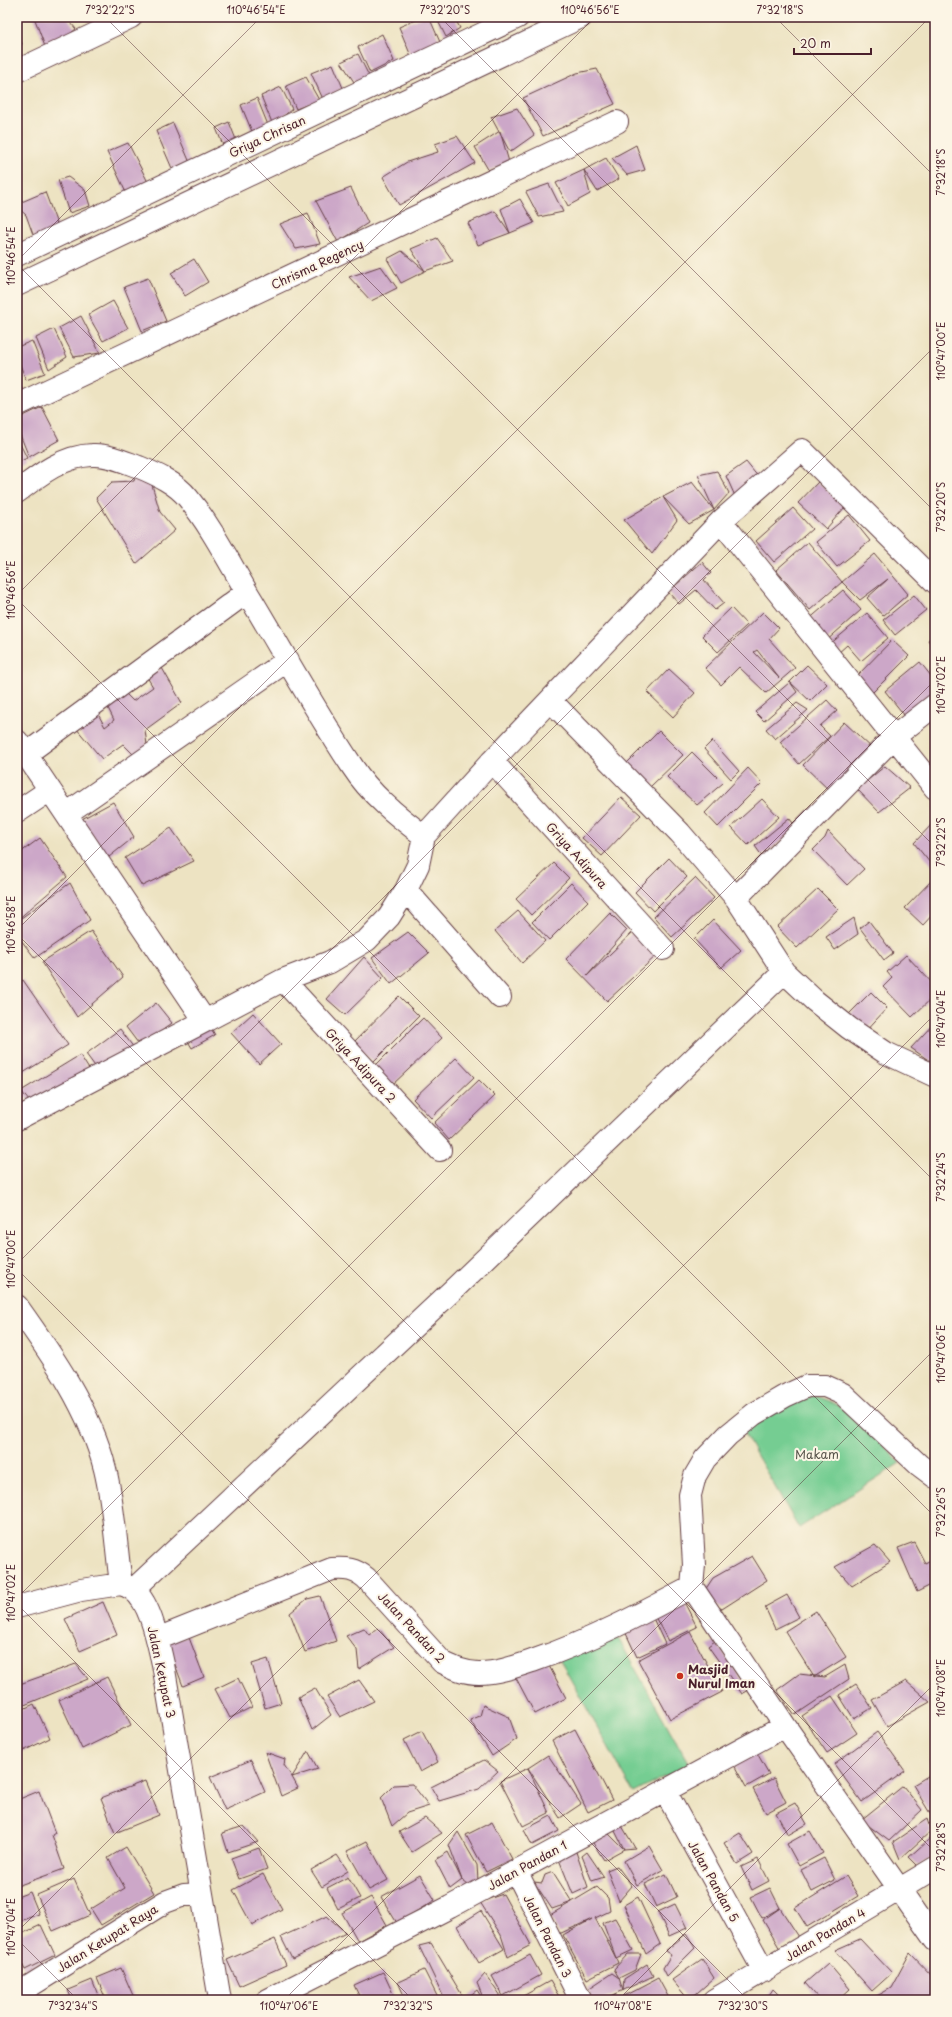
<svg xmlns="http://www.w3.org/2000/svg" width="952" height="2017" font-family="'Playpen Sans',sans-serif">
<rect width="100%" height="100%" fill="#fcf5e5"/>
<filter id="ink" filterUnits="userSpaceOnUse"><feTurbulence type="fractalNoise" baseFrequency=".025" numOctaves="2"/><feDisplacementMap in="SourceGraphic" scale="8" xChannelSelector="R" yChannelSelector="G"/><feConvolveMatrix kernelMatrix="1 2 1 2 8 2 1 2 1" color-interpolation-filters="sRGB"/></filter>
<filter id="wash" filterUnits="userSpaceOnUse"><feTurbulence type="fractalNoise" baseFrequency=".012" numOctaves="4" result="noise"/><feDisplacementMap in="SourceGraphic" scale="16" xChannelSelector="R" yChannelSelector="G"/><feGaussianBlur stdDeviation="0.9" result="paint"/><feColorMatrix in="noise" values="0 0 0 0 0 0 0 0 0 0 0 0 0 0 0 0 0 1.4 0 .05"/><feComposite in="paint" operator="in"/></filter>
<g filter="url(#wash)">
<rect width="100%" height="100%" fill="#ede3c2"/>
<path fill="#75cd92" stroke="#60765e" d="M814,1396C851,1405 875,1437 900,1463L799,1528L742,1430L790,1400Z
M618,1638L689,1764L634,1793L557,1655Z"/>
<g id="blocks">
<path fill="#cca7c8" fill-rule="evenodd" d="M34,17H66L76,29L47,52Z
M423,17H429L443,49L413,61L399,27Z
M436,17H454L460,28L446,37Z
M17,32L22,44L17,48Z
M382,34L394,61L370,73L358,47Z
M358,54L370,78L354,82L341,62Z
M333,64L343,88L323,99L311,73Z
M597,69L615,104L543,136L523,98L577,73Z
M306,77L319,100L296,109L286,86Z
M281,87L292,109L273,125L261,96Z
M257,98L268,125L253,134L241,105Z
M517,108L534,135L510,152L491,117Z
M229,122L239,147L227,155L216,128Z
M173,123L191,165L174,173L156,131Z
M500,131L509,162L489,171L475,147Z
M457,136L475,163L399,205L383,177L407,162L438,152L435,144Z
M128,143L150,186L128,197L107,152Z
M636,145L645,170L627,175L612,158Z
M606,158L619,179L597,191L584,170Z
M584,170L590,194L568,206L556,183Z
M68,177L85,190L90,206L69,213L58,180Z
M549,184L563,212L539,217L526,192Z
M351,188L368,223L338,242L316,201Z
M45,192L60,232L35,240L26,215L17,207V204Z
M520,199L534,223L510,233L478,245L468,223L495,211L510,233L501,209Z
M308,213L320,244L296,249L280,224Z
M17,231L24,248L17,251Z
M437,238L453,261L425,271L411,249Z
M402,251L425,271L401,283L387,259Z
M194,259L208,282L185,296L171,273Z
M381,266L397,288L371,301L349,277Z
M148,278L166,321L142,331L124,287Z
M113,301L128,328L103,341L88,315Z
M81,316L100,353L74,357L59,328Z
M54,329L67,357L49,369L36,338Z
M32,341L45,373L26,380L17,357V347Z
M17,377L24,394L17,397Z
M42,407L59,440L29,457L17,427V419Z
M17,438L27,458L17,463Z
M746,462L759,478L735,496L726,476Z
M717,471L729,493L714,510L698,475Z
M135,477L152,485L160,512L175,530L136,564L96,498L112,482L134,481Z
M692,482L714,510L689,524L663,497Z
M818,482L845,507L826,529L798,503Z
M663,497L677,520L652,554L624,520Z
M793,508L812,529L774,562L756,541Z
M849,515L870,541L837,567L816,542Z
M808,542L842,582L810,610L776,570Z
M875,554L908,594L883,616L867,598L888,579L860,600L842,582Z
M702,562L711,573L704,580L724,603L715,610L696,590L679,604L668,592Z
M843,590L861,610L825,642L807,621Z
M914,595L926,610L895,635L883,620Z
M731,608L747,625L718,652L702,636Z
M763,612L779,628L769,639L795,668L766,693L739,667L721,685L705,668ZM757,650L779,678L754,652Z
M867,613L888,638L861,661L847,645L837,654L829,645Z
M935,635V650L928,640Z
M892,640L909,656L872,693L856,677Z
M920,662L935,681V692L905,716L885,691Z
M807,665L827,684L810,701L790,682L797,692L764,721L755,712L790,682Z
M162,668L182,703L145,730L147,745L135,756L123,744L102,759L76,728L98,714L105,727L114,720L107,706L126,694L133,701L153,687L147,677Z
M669,669L695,693L673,717L647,692Z
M827,700L837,711L820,726L830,736L799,764L780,742Z
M797,703L808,710L775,739L766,729Z
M844,722L874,750L832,793L803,765Z
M659,731L683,755L650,787L627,763Z
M712,741L739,771L731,779L704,749Z
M692,752L723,783L697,805L667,777Z
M885,766L910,788L879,812L857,789Z
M748,768L762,783L718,827L705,813Z
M621,797L641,815L602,856L582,838Z
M762,799L779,817L748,845L731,827Z
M113,802L134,837L109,857L80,820Z
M789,818L797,828L762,856L755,846Z
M935,821V869L914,843Z
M171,828L194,861L142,886L125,858Z
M828,831L864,869L847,885L813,850L825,838Z
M40,838L67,877L17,920V855Z
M669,858L687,877L653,911L635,892Z
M554,863L569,878L531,915L516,899Z
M935,877V912L923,925L905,908Z
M695,878L714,898L672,937L654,917Z
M70,883L90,920L35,958L17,935V921Z
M571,883L588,901L549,940L532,922Z
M818,889L838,909L797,948L777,927Z
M518,911L545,941L522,963L495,931Z
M610,913L627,930L587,976L634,931L657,955L607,1001L566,959Z
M854,918L858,934L835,950L826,937Z
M713,920L741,950L721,968L694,939Z
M869,921L893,953L884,960L860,928Z
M91,931L123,977L77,1017L42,962Z
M408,932L429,953L391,984L372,958Z
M906,955L935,986V995L912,1017L883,987L892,978L887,972Z
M364,957L383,978L345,1015L327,999Z
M23,980L68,1045L23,1073L17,1063V984Z
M871,992L887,1008L863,1034L846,1017Z
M399,996L419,1016L373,1062L353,1043Z
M156,1003L172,1023L141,1047L126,1027Z
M253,1013L281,1044L259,1064L231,1033Z
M423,1018L442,1038L391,1086L374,1067Z
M935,1022V1062L934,1064L911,1048Z
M209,1025L215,1035L192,1048L186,1038Z
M120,1029L134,1048L100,1073L86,1054Z
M80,1055L92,1074L34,1107L21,1091Z
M456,1058L474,1077L431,1118L413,1099Z
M479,1080L495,1096L449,1140L434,1123Z
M914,1542L925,1563L935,1558V1583L917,1592L898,1548Z
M875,1545L890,1562L852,1586L835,1567Z
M752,1556L767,1580L722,1609L710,1602L705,1590L713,1578Z
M787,1595L799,1617L775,1629L765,1607Z
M320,1596L336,1641L305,1652L290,1613L307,1599Z
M682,1598L697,1627L668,1641L653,1613Z
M103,1602L117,1635L80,1651L65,1619Z
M816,1611L846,1657L814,1677L785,1631Z
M651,1614L665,1644L637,1657L623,1627Z
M364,1628L369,1635L378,1628L394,1647L359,1669L357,1650L346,1636Z
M690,1632L722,1692L670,1719L638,1660Z
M188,1635L204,1677L183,1686L167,1643Z
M715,1641L749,1690L742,1694L708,1646Z
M268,1659L281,1703L265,1708L252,1664Z
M546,1660L566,1698L535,1714L515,1676Z
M76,1664L88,1679L17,1708V1685Z
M845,1665L849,1679L795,1715L777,1690L799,1674L825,1677Z
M107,1677L131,1725L82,1749L59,1700Z
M238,1678L252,1707L230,1718L215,1689Z
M359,1680L374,1701L340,1717L327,1697Z
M906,1681L930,1702L887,1726L872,1700Z
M856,1684L872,1708L854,1719L839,1695Z
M315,1688L331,1715L312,1730L298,1697Z
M832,1696L857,1733L827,1753L802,1716Z
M34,1704L50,1738L17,1754V1712Z
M483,1705L509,1717L517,1739L492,1756L470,1720L480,1716Z
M575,1729L612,1800L588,1812L552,1741Z
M422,1731L438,1762L420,1772L404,1740Z
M877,1732L905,1771L862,1802L834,1764Z
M308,1751L318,1769L292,1777L298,1788L281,1796L265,1752L285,1759L284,1765L292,1777Z
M757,1753L769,1774L746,1787L734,1765Z
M548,1755L581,1804L560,1818L528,1768L549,1813L523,1826L500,1781L528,1768Z
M935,1758V1769L930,1760Z
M251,1760L265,1792L225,1810L210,1777Z
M484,1760L498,1771L479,1789L439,1801L431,1787Z
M928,1776L935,1788V1812L931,1815L913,1785Z
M774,1778L786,1802L766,1813L753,1789Z
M145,1781L159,1815L115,1833L101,1798Z
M412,1784L429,1806L407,1813L392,1826L381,1798L394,1785Z
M903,1786L922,1810L889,1841L861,1820Z
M39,1791L55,1833L52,1835L64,1869L17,1886V1800Z
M795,1803L807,1824L788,1835L776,1813Z
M551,1816L559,1831L532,1845L524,1830Z
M425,1818L442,1833L412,1852L399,1832Z
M927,1819L931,1831L900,1859L893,1842Z
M492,1822L512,1859L486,1872L466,1835Z
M244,1826L258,1842L228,1852L222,1833Z
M622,1826L635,1848L624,1849L614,1829Z
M606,1831L624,1849L604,1860L591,1840Z
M810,1831L823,1853L799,1866L787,1844Z
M458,1832L477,1865L478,1881L469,1886L462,1880L450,1889L435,1860L448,1852L462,1880L449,1845Z
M740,1833L753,1854L737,1864L724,1843Z
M935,1834V1855L918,1866L909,1857Z
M367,1841L388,1880L369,1890L347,1851Z
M649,1846L663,1870L637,1885L624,1861Z
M126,1847L154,1893L101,1925L91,1909L125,1888L108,1858Z
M259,1848L267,1869L239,1879L231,1858Z
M575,1849L588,1887L573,1894L558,1857Z
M587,1852L604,1877L592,1881L582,1856Z
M337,1855L348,1871L322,1887L311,1870Z
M824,1858L835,1880L812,1892L801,1870Z
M758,1859L769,1881L752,1890L741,1867Z
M617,1866L632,1886L619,1901L607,1870Z
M553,1872L572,1902L552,1909L534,1882L542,1883L545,1875Z
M263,1874L282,1909L252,1925L233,1890Z
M666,1874L677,1897L656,1907L645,1884Z
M420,1875L435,1900L397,1923L381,1897Z
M846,1876L858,1896L807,1927L795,1908Z
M348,1877L360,1898L338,1909L327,1888Z
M74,1879L90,1915L53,1931L37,1895Z
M597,1887L608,1898L610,1911L595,1918L616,1958L603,1923L615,1918L633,1950L616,1958L618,1963L587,1979L563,1935L592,1919L559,1934L550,1915Z
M770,1888L780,1908L799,1937L780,1949L763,1920L780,1908L762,1918L751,1897Z
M30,1892L39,1914L17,1922V1897Z
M503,1894L531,1945L508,1957L501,1935L480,1902Z
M371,1897L387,1925L358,1941L342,1913Z
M638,1897L660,1944L646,1954L624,1905Z
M675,1904L687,1928L669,1936L658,1912Z
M481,1911L504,1949L479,1963L457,1926Z
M327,1916L346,1933L292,1959L281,1937Z
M41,1925L55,1955L25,1970L17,1953V1936Z
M686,1934L695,1948L667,1976L663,1968L671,1955L665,1951Z
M275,1939L286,1965L239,1986L227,1960Z
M860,1939L892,1973L872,1991L835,1950Z
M431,1943L462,1995L458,2000H445L419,1946Z
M910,1953L935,1979V1994L928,2000H870L891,1988Z
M628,1954H641L635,1970L619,1978L614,1969Z
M530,1955L541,1975L503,1996L492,1976Z
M702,1959L714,1978L689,2000L672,1980Z
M828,1963L850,1989L838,2000H820L805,1983Z
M647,1964L653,1976L603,2000H593L588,1989L612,1973L619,1978L623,1991L624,1979Z
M121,1968L135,2000H106L97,1978Z
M424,1970L439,2000H406L398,1982Z
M383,1972L396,2000H361L354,1985Z
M485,1974L503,2000H484L477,1983Z
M658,1978L670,2000H626L624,1996Z
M92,1980L100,2000H72L68,1990Z
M550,1981L561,2000H516Z
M773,1989L784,2000H766Z
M477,1990L483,2000H464Z"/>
</g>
</g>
<g filter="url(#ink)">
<use href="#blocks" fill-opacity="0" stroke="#623c42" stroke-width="1"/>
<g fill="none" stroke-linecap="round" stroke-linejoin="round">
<defs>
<path id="minor" d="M17,71L131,17
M17,255L518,17
M17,285L581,17
M17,405L617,122
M17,492C39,475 63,456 92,455C108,454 125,462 139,467C156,474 176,483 188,498C213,529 230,564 251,599C284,654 316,712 352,766C370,794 397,816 424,836L492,761L721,521L802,450L935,582
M721,521L935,788
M550,700L680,833L736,898L784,972L815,1001L849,1028L886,1053L935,1076
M17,741L205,1021L17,1119
M26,754L247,592
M492,761L663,949
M17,812L50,790
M66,814L288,660
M406,890L500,997
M736,898L894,737L935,705
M283,980L440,1150
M205,1021L283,980L330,962L367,940L389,917L406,890L418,865L424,836
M17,1306C52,1355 90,1409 105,1469C114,1506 116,1546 121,1584C124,1585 129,1587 132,1589C151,1602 158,1643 163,1664L220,2000
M935,1477L919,1465L843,1394L825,1386H807L785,1396L754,1414L728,1435L705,1459L695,1476L690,1495L694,1565L692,1587L785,1726L935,1940
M133,1590L456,1287L784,972
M17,1607L81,1590L121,1584
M157,1639L332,1569C346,1568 355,1569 366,1578L442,1662C454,1668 465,1673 479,1673C498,1673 517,1666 535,1660C590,1641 641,1614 692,1587
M665,1791L764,1971
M516,1871L581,2000
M17,1994L165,1902L184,1895L201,1894
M268,2000L450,1907L785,1726
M714,2000L935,1868"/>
</defs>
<use href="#minor" stroke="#623c42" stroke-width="24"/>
<use href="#minor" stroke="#fff" stroke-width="22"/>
</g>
</g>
<path fill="none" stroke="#4a1f2b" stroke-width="1" stroke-opacity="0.45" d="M105,17L935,847M440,17L935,512M775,17L935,177M17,261L261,17M17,264L935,1182M17,595L595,17M17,599L935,1517M17,930L930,17M17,934L935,1852M17,1264L935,346M17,1269L748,2000M17,1598L935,680M17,1604L413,2000M17,1932L935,1014M17,1939L78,2000M284,2000L935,1349M618,2000L935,1683"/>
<circle fill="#c8321e" stroke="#fcf5e5" stroke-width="1.5" cx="680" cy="1676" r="4"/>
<g text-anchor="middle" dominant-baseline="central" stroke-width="4" stroke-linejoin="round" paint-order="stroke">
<g font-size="12" fill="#4a1f2b" stroke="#fcf5e5">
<text transform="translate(267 136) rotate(-25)">Griya Chrisan</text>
<text transform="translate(317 264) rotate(-25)">Chrisma Regency</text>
<text transform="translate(577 855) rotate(48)">Griya Adipura</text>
<text transform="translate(361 1065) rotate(47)">Griya Adipura 2</text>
<text transform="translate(412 1627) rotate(47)">Jalan Pandan 2</text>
<text transform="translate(162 1672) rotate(78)">Jalan Ketupat 3</text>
<text transform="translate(527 1865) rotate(-29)">Jalan Pandan 1</text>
<text transform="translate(714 1881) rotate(61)">Jalan Pandan 5</text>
<text transform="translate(825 1934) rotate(-31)">Jalan Pandan 4</text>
<text transform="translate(548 1936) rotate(63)">Jalan Pandan 3</text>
<text transform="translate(107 1938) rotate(-32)">Jalan Ketupat Raya</text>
</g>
<g font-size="12" fill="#57534a" stroke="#fcf5e5">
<text x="817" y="1454">Makam</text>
</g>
<g font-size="12" font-weight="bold" fill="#4a1f2b" stroke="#fcf5e5" text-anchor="start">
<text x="688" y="1669">Masjid<tspan x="688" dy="14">Nurul Iman</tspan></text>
</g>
</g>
<rect width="952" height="2017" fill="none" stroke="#fcf5e5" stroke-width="44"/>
<path d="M794 48v6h77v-6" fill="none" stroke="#4a1f2b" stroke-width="2"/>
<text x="800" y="48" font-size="12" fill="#4a1f2b" stroke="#fcf5e5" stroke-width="3" paint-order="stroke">20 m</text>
<rect x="22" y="22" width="908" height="1973" fill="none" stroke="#4a1f2b" stroke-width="1.5"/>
<g font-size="10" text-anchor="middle" fill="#4a1f2b">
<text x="110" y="14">7°32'22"S</text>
<text x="256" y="14">110°46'54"E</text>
<text x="445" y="14">7°32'20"S</text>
<text x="590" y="14">110°46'56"E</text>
<text x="780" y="14">7°32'18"S</text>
<text transform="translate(941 172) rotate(-90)" y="4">7°32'18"S</text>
<text transform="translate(11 256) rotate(-90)" y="4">110°46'54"E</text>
<text transform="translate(941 351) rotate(-90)" y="4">110°47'00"E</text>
<text transform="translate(941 507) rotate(-90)" y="4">7°32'20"S</text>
<text transform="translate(11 590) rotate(-90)" y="4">110°46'56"E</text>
<text transform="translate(941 685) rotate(-90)" y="4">110°47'02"E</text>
<text transform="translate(941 842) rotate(-90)" y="4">7°32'22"S</text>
<text transform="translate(11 925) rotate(-90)" y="4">110°46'58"E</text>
<text transform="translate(941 1019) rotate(-90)" y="4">110°47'04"E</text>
<text transform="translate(941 1177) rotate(-90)" y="4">7°32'24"S</text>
<text transform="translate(11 1259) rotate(-90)" y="4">110°47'00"E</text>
<text transform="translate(941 1354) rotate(-90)" y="4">110°47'06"E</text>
<text transform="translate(941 1512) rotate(-90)" y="4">7°32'26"S</text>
<text transform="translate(11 1593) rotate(-90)" y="4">110°47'02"E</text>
<text transform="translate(941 1688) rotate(-90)" y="4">110°47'08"E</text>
<text transform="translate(941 1847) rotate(-90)" y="4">7°32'28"S</text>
<text transform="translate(11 1927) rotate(-90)" y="4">110°47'04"E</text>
<text x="73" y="2010">7°32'34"S</text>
<text x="289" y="2010">110°47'06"E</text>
<text x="408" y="2010">7°32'32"S</text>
<text x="623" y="2010">110°47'08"E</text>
<text x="743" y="2010">7°32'30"S</text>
</g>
</svg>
